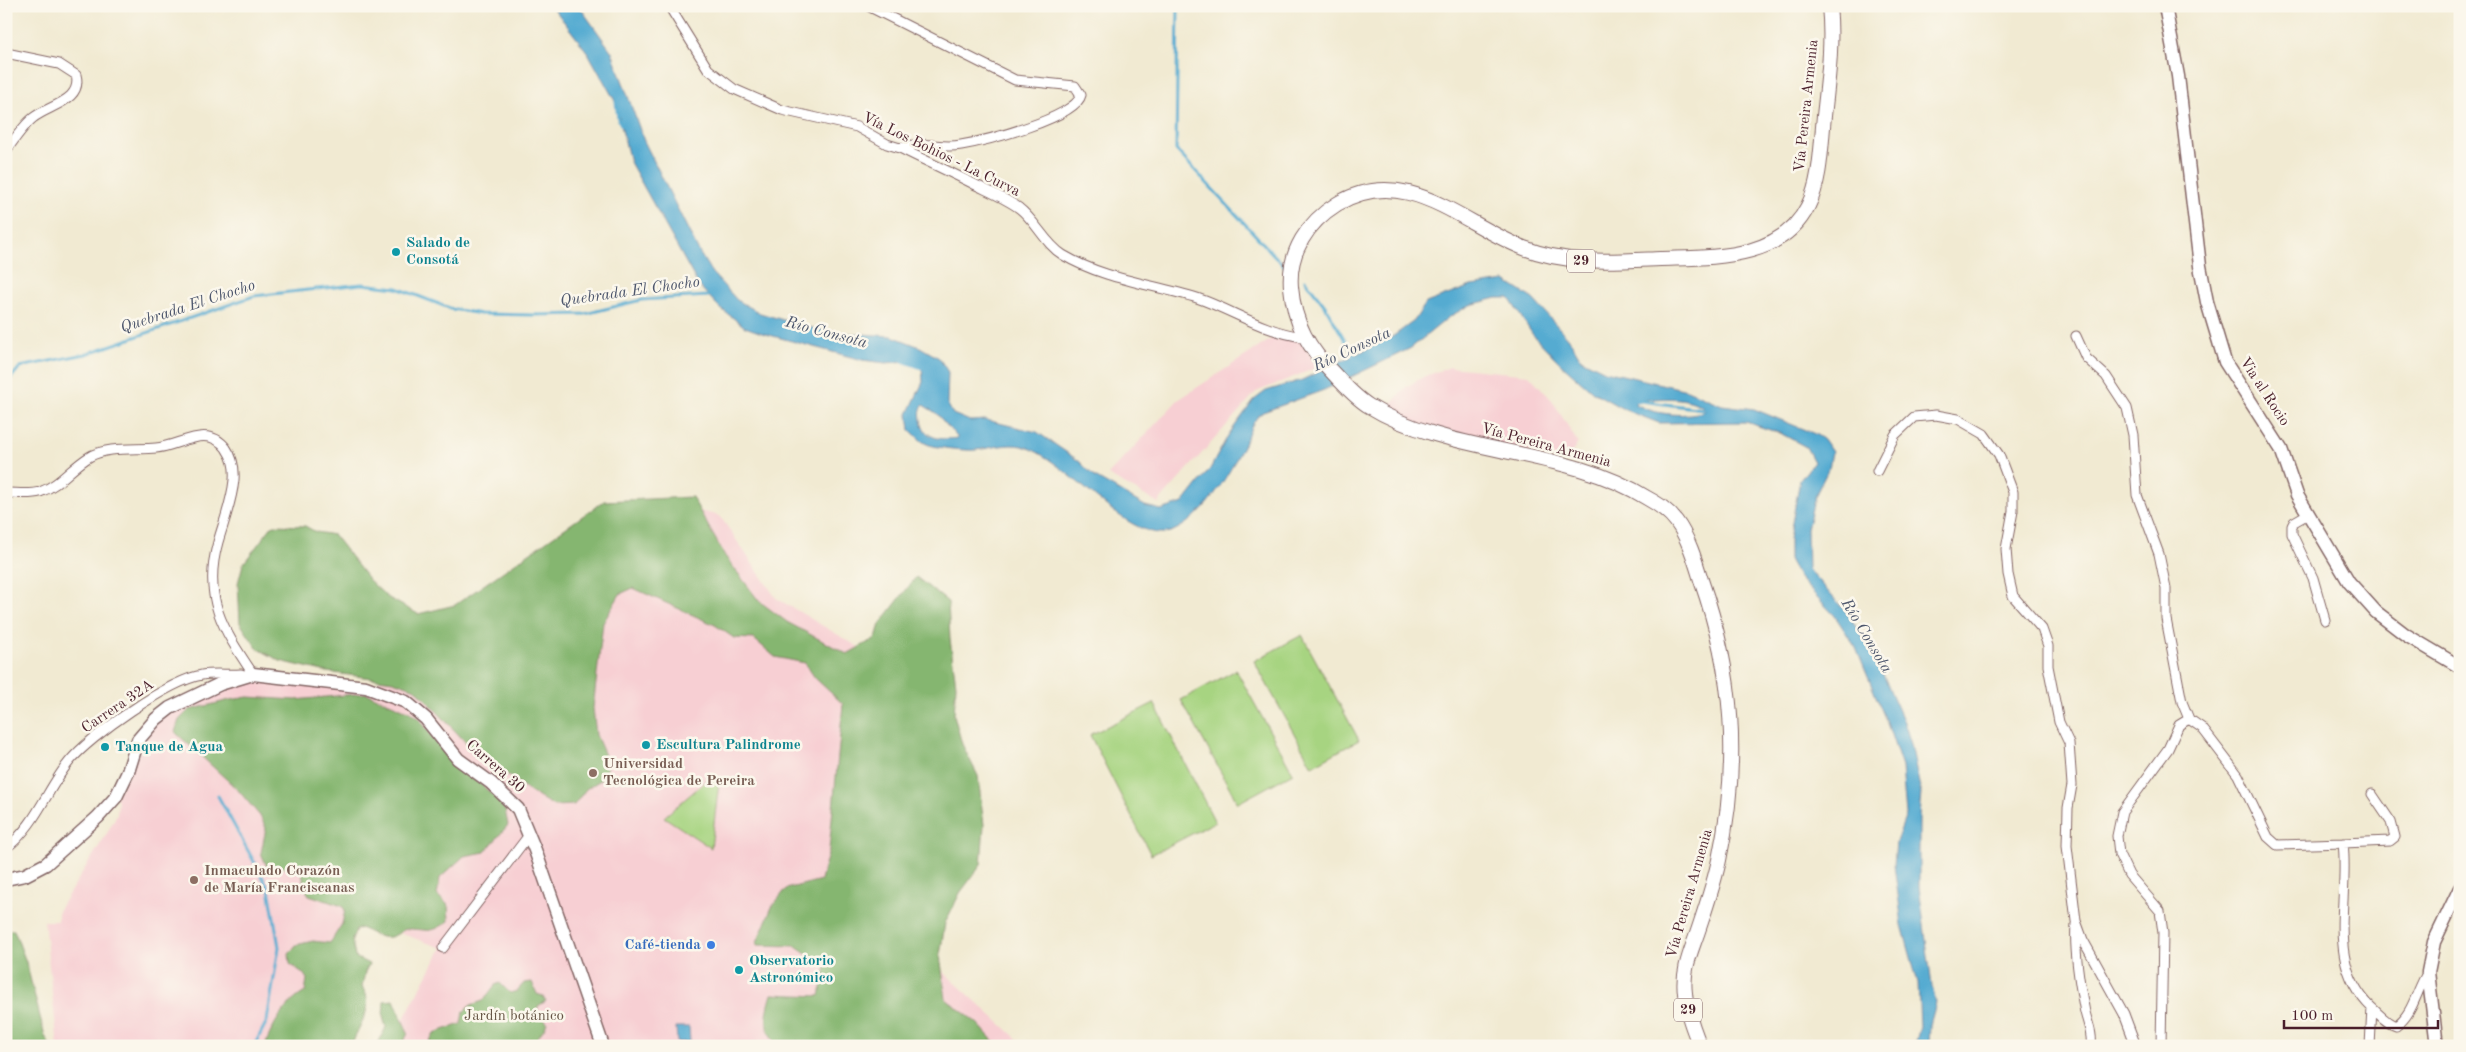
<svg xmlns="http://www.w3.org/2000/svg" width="2466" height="1052" font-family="'Old Standard TT',serif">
<rect width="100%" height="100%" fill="#fbf7ec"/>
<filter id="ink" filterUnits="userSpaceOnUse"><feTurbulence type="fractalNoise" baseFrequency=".02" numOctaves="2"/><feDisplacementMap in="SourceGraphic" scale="10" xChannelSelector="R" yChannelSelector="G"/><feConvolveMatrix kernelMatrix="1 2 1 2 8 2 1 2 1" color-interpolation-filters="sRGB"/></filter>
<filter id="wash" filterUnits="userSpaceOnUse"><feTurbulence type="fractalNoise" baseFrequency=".0096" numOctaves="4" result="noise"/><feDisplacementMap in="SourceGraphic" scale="20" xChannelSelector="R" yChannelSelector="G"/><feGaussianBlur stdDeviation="1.12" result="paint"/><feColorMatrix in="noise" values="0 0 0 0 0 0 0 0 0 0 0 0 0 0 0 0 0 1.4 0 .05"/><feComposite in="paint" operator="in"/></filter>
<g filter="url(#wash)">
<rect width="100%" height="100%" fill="#f1ead2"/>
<path fill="#f7cfd3" d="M1273,338L1301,341L1318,367L1256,392L1158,503L1108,475L1178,400Z
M1450,367L1529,375L1552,400L1578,443L1566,461L1419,424L1386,410L1406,387L1423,377Z
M692,509L720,516L776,598L931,690L921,900L937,966L1025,1046H389L442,948L352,916L305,1046H58L44,921H58V911L106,835L117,814L118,801L116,797L156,719L253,674L374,685L396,668Z"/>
<path fill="#a7d481" stroke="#787a56" d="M1302,635L1359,740L1312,766L1254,661Z
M1236,670L1293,773L1238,803L1181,700Z
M1154,703L1215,822L1151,855L1090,735Z
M712,776L719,783L711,848L664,817Z"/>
<path fill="#85b66f" stroke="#686a4d" d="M692,497L725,556L759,601L787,622L847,654L876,638L880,624L916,577L948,602L950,639L956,685L954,715L962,744L978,776L984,825L981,865L960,893L945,923L940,955L946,999L977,1023L998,1046H778C762,1028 766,1015 772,994L820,996L826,967L796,946L756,945L772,907L786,889L821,880L829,850L843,704L815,678L805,663L775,657L754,639L734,638L715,625L633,588L620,594L603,623L593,708L596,735L607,760V776L586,789L574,805L554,806L535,795L471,748L416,689L393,681L327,672L280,661L257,648L240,623L238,583L243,564L273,525L305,526L316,532L334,535L369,580L387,597L418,614L455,605L604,501Z
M366,693L410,712L419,718L433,738L465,774L482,785L498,800L505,810L508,825L485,852L464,856L440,878L437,895L448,905L449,921C429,935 429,929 408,929C402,929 397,936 390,937C380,939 369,932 361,928L356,930L352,940L355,957L369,964L365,972L362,987C377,1008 357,1025 352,1046H265C273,1024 284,1004 305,992L307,979L303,973L290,964L289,954L296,945L313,941L330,943L342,924L345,910L342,906L309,895L304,887L302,870L294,867L268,869L261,853L266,828L260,816L238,790L175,732L179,720L189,710L230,700L248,697L296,700Z
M6,930H14L26,962L45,1036L50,1046H6Z
M532,982L537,994L543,996L546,1001L538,1006L537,1011L547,1022C545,1031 536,1035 535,1046H427L434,1033L461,1024L463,1012L471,1005L483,1001L495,985L500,983L510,993L517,991L524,983Z
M394,1000L408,1033L402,1046H377L386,1027L383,1017L384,1001Z"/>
<path fill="#54abd1" stroke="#4f657e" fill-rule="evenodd" d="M552,6H579L612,52L644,141L699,252L712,273L737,300L760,313L800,325L829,332L892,336L920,347L939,358L948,372L947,403L953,414L970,421L986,420L1037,432L1079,461L1095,477L1145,506L1161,510L1183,503L1210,469L1229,434L1254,400L1266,391L1302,380L1392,337L1414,321L1426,303L1471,286L1505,281L1533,299L1569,339L1581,359L1605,371L1687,390L1722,405L1754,409L1815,434L1823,439L1832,452L1829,468L1815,496L1807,529L1808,569L1847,613L1863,638L1881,670L1904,722L1911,744L1921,793L1919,817V887L1932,986L1936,1003L1930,1025L1929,1046H1915L1920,1026L1918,983L1902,925L1894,865L1896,842L1906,815L1902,767L1887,723L1856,648L1835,616L1798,577L1789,559V539L1800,480L1814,462L1806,447L1782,434L1746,422L1659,423L1625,410L1593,392L1559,362L1533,335L1509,298H1497L1470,305L1449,317L1411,348L1324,390L1263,412C1252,419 1250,432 1244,444C1229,474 1205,517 1173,531C1130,548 1065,456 1022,446C1007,443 991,448 976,450C969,451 935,448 927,444C921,442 915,434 910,430L908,414L923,382L922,368L906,361L886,363L862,360L762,333L745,327L720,308L699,286L630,162L615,101L588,53ZM1654,399C1673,398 1691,397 1707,410C1689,418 1653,415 1636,404L1637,401ZM923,405L936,413L958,438C942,440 924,440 921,420C920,414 920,410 923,405Z
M676,1027H689L690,1042H677Z"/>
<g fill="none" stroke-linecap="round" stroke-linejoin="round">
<path stroke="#54abd1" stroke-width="3" d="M1178,6L1176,150L1287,269
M616,101L618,119L622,126
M1305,280L1325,306L1356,359
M903,361L925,369
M6,384L20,367L86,354L254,296L362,284L397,288L452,309L481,314L533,315L585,314L641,300L708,296L711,293
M1633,400L1711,410
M1219,485L1232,463
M218,796L269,889L279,947L267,1021L254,1046
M6,968V975"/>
</g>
</g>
<g filter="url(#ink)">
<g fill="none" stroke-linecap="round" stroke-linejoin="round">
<defs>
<path id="street" d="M669,6L708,69L734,89L782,110L857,127L887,144L900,148C924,160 948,171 972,183C988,191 1005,198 1019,208C1036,221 1045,244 1063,255C1103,279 1152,284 1197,298C1235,311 1261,331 1303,337
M868,6L1015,80L1075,86L1081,95C1076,118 984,141 961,145C940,149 925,140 900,148
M6,53L59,64L76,75C83,101 49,105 33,118C23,126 14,140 6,151
M2076,336L2086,358L2106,376L2127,408L2133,435L2137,495L2159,554L2166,588V619L2182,702L2189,719
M1877,471L1895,435L1914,417L1936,415L1958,419L1984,434L1999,455L2013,492V511L2006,549L2008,574L2013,596L2042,629L2048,646V666L2059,722L2069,743L2072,785L2068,808L2067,846L2076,921L2083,940L2124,1014L2136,1046
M6,493C17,493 30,495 40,492C60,485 71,468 89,457C107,446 136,450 156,448C180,446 207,423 226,448C233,458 235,467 234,480C232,501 224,521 218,542C202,598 223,629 253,674
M2308,514L2294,522L2292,526V534L2313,578L2325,620
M2343,843L2390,841L2395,837L2391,822L2372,794
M6,848C35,827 47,789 69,762C90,736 170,680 202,675C214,673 228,675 241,674
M2076,924C2074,951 2079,981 2084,1007C2086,1021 2093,1031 2091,1046
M443,948L529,835
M2161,1046L2163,933L2160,911L2129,875L2119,854L2117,836L2122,812L2168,749L2179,725L2189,719L2202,728L2238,775L2268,837L2277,845L2343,843C2350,900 2324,962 2372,1008C2380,1015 2386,1023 2396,1026C2414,1013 2416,990 2428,972
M2370,1046L2372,1008"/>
<path id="secondary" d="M2165,6L2178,76L2200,266L2207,302L2225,362L2281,449L2297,495L2349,582L2376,612L2406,635L2460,667
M6,879L25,875L46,864L98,817L116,797L128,772L138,740L156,719L170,708L220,684L253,674L366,687L406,702L426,719L458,759L491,783L518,809L535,850L603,1046
M2437,1046L2428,972L2434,942L2460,888"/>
<path id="primary" d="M1700,1046C1693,1029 1686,1011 1685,993C1682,970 1691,952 1698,931C1706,907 1714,884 1719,860C1740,762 1734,674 1701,580C1695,560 1688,537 1676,521C1668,510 1658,504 1647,498C1566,447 1450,456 1369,406C1356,398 1345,386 1335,375C1309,349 1294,324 1291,287C1288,252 1308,222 1337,204C1406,162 1463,225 1524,248C1568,265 1614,261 1660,259C1710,257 1781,261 1808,206C1821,180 1821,145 1824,116C1828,79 1833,43 1829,6"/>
</defs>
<use href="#street" stroke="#846665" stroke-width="11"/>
<use href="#secondary" stroke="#846665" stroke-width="15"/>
<use href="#primary" stroke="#846665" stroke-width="16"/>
<use href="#street" stroke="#fff" stroke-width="9"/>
<use href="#secondary" stroke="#fff" stroke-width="12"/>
<use href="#primary" stroke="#fff" stroke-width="14"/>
</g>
</g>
<g fill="#0f9aa8" stroke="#fbf7ec" stroke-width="2">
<circle cx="396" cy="252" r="5"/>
<circle cx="646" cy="745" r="5"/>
<circle cx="105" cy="747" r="5"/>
<circle cx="739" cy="970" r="5"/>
</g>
<g fill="#8d6e63" stroke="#fbf7ec" stroke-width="2">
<circle cx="593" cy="773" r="5"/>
<circle cx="194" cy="880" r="5"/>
</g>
<circle fill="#3f7fe0" stroke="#fbf7ec" stroke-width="2" cx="711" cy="945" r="5"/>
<g text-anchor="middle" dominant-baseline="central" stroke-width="5" stroke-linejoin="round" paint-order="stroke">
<g fill="#fbf7ec" stroke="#7f6065" stroke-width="1">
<rect x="1567" y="249.5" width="28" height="23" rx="4"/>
<rect x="1674" y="998.5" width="28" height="23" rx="4"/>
</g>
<g font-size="14" font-weight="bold" fill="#4a1f2b">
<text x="1581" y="261">29</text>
<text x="1688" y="1010">29</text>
</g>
<g font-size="15" fill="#4a1f2b" stroke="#fbf7ec">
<text transform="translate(1807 106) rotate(-84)">Vía Pereira Armenia</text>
<text transform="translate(941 155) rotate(26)">Vía Los Bohios - La Curva</text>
<text transform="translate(2264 392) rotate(57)">Via al Rocio</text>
<text transform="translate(1546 446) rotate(15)">Vía Pereira Armenia</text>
<text transform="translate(118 707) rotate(-34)">Carrera 32A</text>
<text transform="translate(495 767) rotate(41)">Carrera 30</text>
<text transform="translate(1690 894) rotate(-74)">Vía Pereira Armenia</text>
</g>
<g font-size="15" font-weight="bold" fill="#0d838f" stroke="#fbf7ec" text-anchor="start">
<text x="406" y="243">Salado de<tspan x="406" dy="17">Consotá</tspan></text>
<text x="656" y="745">Escultura Palindrome</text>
<text x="115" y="747">Tanque de Agua</text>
<text x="749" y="961">Observatorio<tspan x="749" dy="17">Astronómico</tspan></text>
</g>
<g font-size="15" font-weight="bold" fill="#785e54" stroke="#fbf7ec" text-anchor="start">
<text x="603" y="764">Universidad<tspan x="603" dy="17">Tecnológica de Pereira</tspan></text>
<text x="204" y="871">Inmaculado Corazón<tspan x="204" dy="17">de María Franciscanas</tspan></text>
</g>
<g font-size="15" font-weight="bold" fill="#366cbe" stroke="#fbf7ec" text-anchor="end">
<text x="701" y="945">Café-tienda</text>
</g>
<g font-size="15" fill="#665545" stroke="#fbf7ec">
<text x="514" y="1016">Jardín botánico</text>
</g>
<g font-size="16" font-style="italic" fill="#4e576d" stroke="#fbf7ec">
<text transform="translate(630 292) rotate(-8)">Quebrada El Chocho</text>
<text transform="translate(188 307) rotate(-18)">Quebrada El Chocho</text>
<text transform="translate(826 333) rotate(15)">Río Consota</text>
<text transform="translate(1352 350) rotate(-25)">Río Consota</text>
<text transform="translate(1866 636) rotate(59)">Río Consota</text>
</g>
</g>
<rect width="2466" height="1052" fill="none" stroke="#fbf7ec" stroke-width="25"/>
<path d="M2284 1020v8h154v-8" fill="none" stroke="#4a1f2b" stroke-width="2.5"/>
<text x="2291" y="1020" font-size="15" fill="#4a1f2b" stroke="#fbf7ec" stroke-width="4" paint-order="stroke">100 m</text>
</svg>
